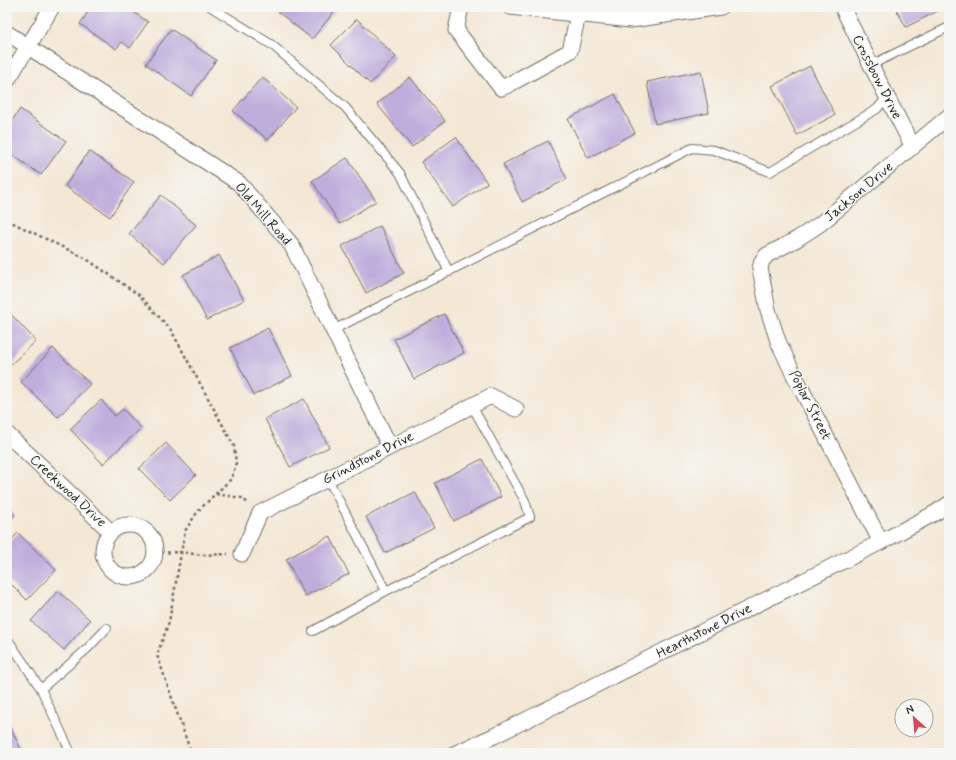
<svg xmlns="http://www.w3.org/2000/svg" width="956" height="760" font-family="Mynerve,sans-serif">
<rect width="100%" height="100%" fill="#f6f6f2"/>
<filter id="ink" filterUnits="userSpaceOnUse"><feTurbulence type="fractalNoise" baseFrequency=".025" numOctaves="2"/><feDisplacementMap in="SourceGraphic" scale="8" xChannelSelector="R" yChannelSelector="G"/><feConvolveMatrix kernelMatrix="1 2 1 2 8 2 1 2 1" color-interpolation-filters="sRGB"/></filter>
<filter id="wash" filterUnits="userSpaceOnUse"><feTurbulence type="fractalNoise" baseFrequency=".012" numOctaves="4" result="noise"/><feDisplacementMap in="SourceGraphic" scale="16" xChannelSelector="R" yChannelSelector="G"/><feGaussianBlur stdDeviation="0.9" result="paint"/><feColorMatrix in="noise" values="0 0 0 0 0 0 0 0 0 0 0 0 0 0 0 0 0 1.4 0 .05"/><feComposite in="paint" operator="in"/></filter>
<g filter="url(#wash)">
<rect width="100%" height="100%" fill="#f4e8d5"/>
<g id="blocks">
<path fill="#bfaedc" d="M91,7H126L148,22L130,48L122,42L116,49L80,24Z
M272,7H338L312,39Z
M895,7H941L942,9L906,27Z
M357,19L396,57L370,84L331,45Z
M171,29L216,60L191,96L146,64Z
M810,66L835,115L797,135L772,86Z
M701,71L709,113L655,124L647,82Z
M262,77L296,107L268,140L233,111Z
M410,77L445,121L412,147L377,104Z
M615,94L635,133L588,158L568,119Z
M20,109L66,141L41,175L7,151V128Z
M456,137L487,183L453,207L421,162Z
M548,141L567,179L522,202L503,164Z
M89,151L134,182L110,217L65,186Z
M347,158L376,201L340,224L312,181Z
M161,195L196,225L164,263L129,234Z
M380,226L404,273L366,293L342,246Z
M219,255L244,300L207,320L183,275Z
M7,310L36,341L7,368Z
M444,314L464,353L414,379L394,339Z
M268,328L292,376L254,395L230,348Z
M53,348L90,384L58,417L21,382Z
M304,399L329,447L290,467L265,419Z
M101,400L115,416L123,409L141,428L103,464L70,429Z
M166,443L196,475L170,500L139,469Z
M482,459L501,497L454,521L435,483Z
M415,492L434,528L385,553L366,517Z
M7,507L15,515L7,524Z
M18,533L56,570L27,600L7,580V544Z
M330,536L349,574L305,596L286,559Z
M58,591L90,620L64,650L31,621Z
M7,721L23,753H7Z"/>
</g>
</g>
<g filter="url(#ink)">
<use href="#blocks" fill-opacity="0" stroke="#716d66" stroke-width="1"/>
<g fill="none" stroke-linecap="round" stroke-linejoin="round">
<defs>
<path id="lane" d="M211,7L272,45L345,107L400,173L449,272
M871,65L949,27
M333,330L692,148L714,150L770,172L877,109L887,97
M328,479L386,591
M313,631L386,591L530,517L525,501L472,406
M7,638L41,689L71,753
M41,689L87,649L107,628"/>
<path id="street" d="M461,7L456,30L501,88L508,85L570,51L578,15
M510,7L631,20L721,7
M842,7L887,97L913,147
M7,33L239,183L291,244L390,447
M7,81L52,7
M7,434L111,532
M103 551a26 26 0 1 1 52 0a26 26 0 1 1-52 0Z
M881,542L793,373L778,341L768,310L763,284L760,268L762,261L767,255L797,239L820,224L949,116
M242,554L260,513L491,396L516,409
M456,753L494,736L881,542L935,513L949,504"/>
</defs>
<use href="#lane" stroke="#716d66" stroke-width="10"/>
<use href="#street" stroke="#716d66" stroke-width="17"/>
<path stroke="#716d66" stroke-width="2.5" stroke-dasharray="3 3" stroke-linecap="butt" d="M7,220L85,258L139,295L171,330L234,446L236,464L231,479L198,511L185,531L169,622L157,655L191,753
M216,494L242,498L249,504
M155,553L181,552L201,555L228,554"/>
<use href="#lane" stroke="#fff" stroke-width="8"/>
<use href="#street" stroke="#fff" stroke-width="15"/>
</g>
</g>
<g text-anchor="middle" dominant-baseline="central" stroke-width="3" stroke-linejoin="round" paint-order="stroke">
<g font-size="14" fill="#2b2b2b" stroke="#f6f6f2">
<text transform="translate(877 77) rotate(63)">Crossbow Drive</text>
<text transform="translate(859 192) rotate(-40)">Jackson Drive</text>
<text transform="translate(263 214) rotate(49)">Old Mill Road</text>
<text transform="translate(810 405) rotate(63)">Poplar Street</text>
<text transform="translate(368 458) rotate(-27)">Grindstone Drive</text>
<text transform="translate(68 491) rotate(43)">Creekwood Drive</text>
<text transform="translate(704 631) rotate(-27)">Hearthstone Drive</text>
</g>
</g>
<rect width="956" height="760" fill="none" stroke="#f6f6f2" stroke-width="24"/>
<g transform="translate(914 718) rotate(333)"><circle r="19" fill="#f6f6f2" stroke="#a5a5a2"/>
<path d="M0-3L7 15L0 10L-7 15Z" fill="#d1495b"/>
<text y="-6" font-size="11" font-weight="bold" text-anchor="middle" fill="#2b2b2b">N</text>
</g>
</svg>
